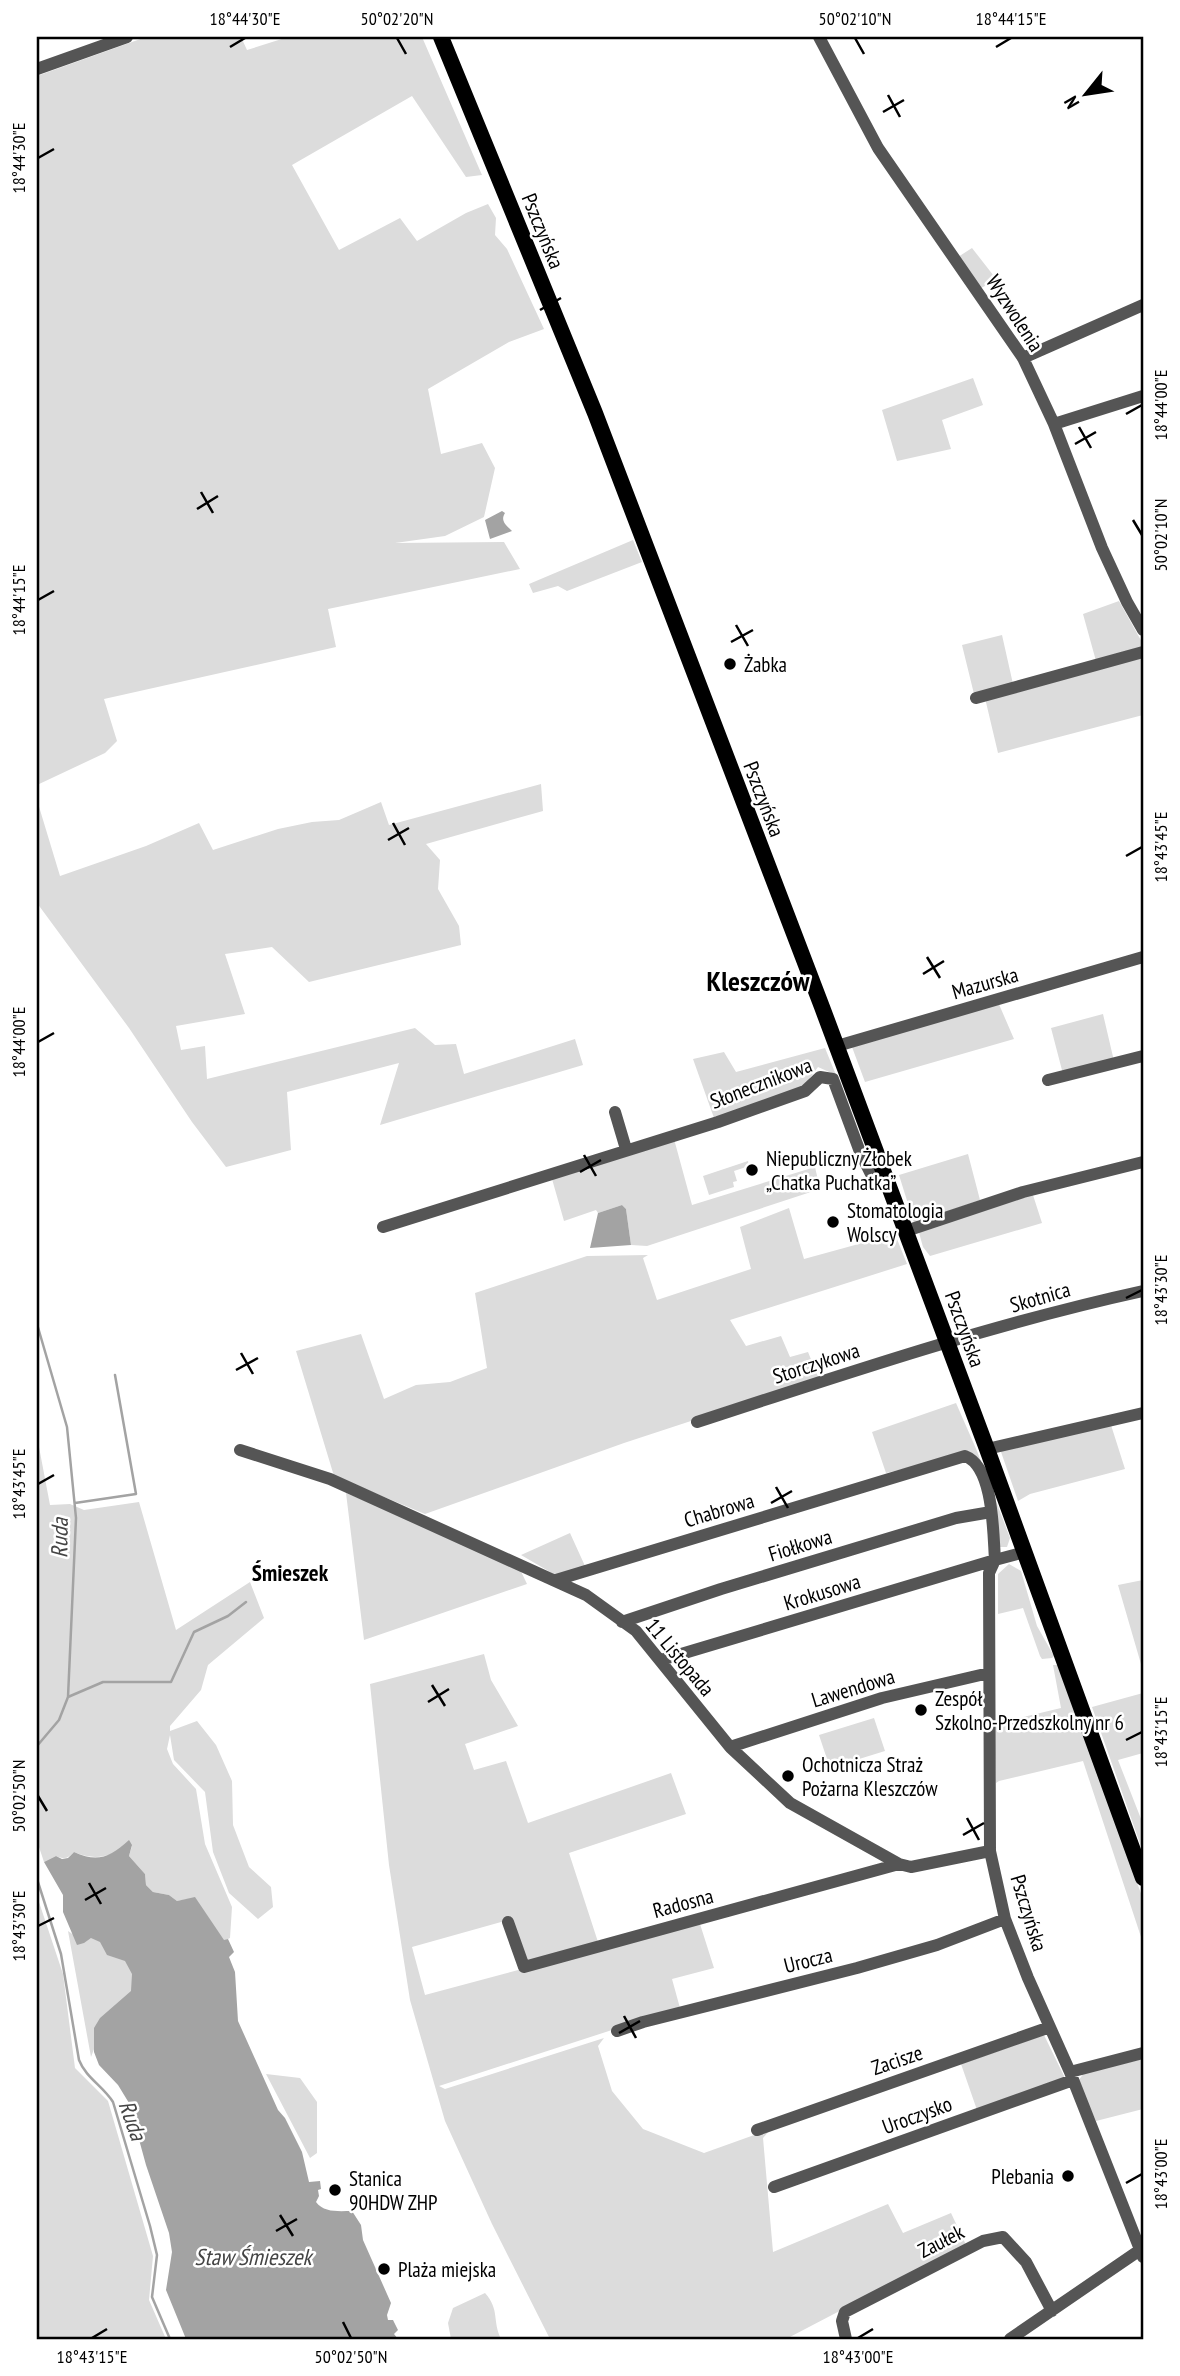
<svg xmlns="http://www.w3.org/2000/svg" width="1180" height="2376" font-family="'PT Sans Narrow',sans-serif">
<rect width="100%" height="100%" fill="#fff"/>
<path fill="#dcdcdc" d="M146,37H241L247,50L288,37H422L482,175L466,177L412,96L292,165L339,250L400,218L417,241L466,213L488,204L496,218L495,235L507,249L544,329L509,342L428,389L441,454L482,443L495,468L484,517L445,536L395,543L504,542L520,569L328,609L336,647L104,699L117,741L105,753L37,785V76Z
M972,248L997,280L981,288L958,257Z
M973,378L983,405L942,420L951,449L897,461L882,410Z
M633,540L642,562L567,591L558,586L533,593L529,584Z
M1119,601L1143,644V715L998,753L985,698L1096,661L1083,614Z
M1002,635L1013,684L974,694L962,645Z
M541,784L543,811L426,844L440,860L438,889L459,926L461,945L309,982L272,947L225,954L245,1014L176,1026L181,1050L205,1046L207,1079L415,1028L435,1045L456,1044L464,1074L575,1039L583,1065L380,1125L399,1063L287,1092L291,1150L226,1167L192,1122L129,1028L37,903V800L60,876L146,846L199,823L213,850L278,829L312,822L339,820L381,802L389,825Z
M998,1002L1014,1039L865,1082L852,1047Z
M1103,1014L1114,1061L1063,1074L1051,1028Z
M825,1048L836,1075L818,1067L804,1086L714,1118L693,1059L724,1052L736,1072Z
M674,1139L692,1205L815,1167L820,1189L647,1246L631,1245L626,1209L622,1205L598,1213L596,1210L564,1221L552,1179Z
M968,1154L980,1200L914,1223L899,1175Z
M748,1161L749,1166L734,1171L737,1181L733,1182L734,1187L709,1195L703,1176Z
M1032,1192L1042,1223L930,1256L923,1247L918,1229Z
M789,1208L804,1259L895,1234L907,1264L730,1320L746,1346L781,1336L790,1357L808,1352L819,1379L624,1443L425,1514L334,1476L296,1351L361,1334L384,1399L416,1385L450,1382L487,1368L475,1293L587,1256L648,1255L643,1258L657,1300L751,1269L740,1227Z
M956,1403L977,1451L1010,1538L1007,1547H999L995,1527L970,1453L886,1473L872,1432Z
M1111,1425L1125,1469L1030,1494L1018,1501L1000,1449Z
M37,1447H39L50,1505L70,1504L84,1510L139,1502L176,1630L250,1582L264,1618L208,1665L201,1690L170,1726V1731L197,1721L216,1745L232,1781L233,1825L249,1867L271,1887L273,1907L258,1919L229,1893L213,1852L205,1792L174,1760L170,1735L167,1749L173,1764L196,1789L205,1844L232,1907L230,1938L224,1941L195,1898L177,1901L169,1895L153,1892L146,1885L145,1874L129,1856L132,1846C109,1855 98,1862 74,1852C68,1858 65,1860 56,1856L44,1862L37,1841Z
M346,1493L517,1563L527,1584L364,1640Z
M570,1533L585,1566L557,1576L521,1555Z
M1009,1564L1021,1571L1037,1626L1054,1656L1052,1658L1042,1659L1040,1656L1023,1608L998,1614V1574Z
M1143,1580V1671L1118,1585Z
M484,1654L491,1680L518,1726L465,1744L474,1770L506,1761L528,1823L671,1773L686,1814L569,1853L598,1942L526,1962L512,1919L412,1947L425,1995L600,1948L700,1924L714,1968L672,1979L680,2008L439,2086L445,2089L604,2038L598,2046L612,2091L643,2129L704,2153L771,2129L763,2138L773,2252L888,2204L903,2233L951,2213L966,2245L786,2339H550L492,2224L445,2121L410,2000L389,1865L370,1684Z
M1053,1665H1058L1143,1899V1943L1083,1761L999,1781L996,1783L994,1724L1061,1708Z
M1143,1693V1753L1118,1760L1143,1824V1852L1092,1707Z
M874,1718L885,1751L830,1768L819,1735Z
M37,1896L63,1974L75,2068L108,2101L153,2256L149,2300L166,2339H37Z
M68,1931L81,1940L102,1936L140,1974L138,1993L104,2023L91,2057Z
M1044,2035L1064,2076L1062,2082L977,2110L961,2064Z
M1143,2059V2109L1096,2121L1078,2081L1084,2073Z
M266,2074L300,2078L317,2102V2153L310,2158Z
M485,2293C500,2310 492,2320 501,2339H451L448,2323L453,2308Z"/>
<path fill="#a3a3a3" d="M502,511L505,513C500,521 506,525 512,531L490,539L485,520Z
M622,1205L626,1209L631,1245L590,1248L598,1213Z
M129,1840L132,1845L129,1856L145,1874L146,1885L153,1892L169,1895L177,1901L195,1897L224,1940L228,1939L234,1952L229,1957L235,1972L238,2021L278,2110L285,2118L302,2152L309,2182L320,2181L321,2189L318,2190L319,2196L316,2202C324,2213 339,2211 352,2211L361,2225L363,2240L391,2303L387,2315L388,2320H393L398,2330L394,2334L398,2339H186L166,2290L172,2252L169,2233L146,2165L129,2103L118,2085L99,2065L94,2052V2028L100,2018L131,1991L132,1974L125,1961L107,1955L100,1942L91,1938L84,1943L77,1945L63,1912V1895L44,1862L56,1856L62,1859L68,1858L74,1852C98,1863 110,1857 129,1840Z"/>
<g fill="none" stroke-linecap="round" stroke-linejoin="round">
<path stroke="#a3a3a3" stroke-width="2.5" d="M37,1324L67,1427L76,1518L68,1697L59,1720L37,1746
M75,1503L136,1494L115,1375
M68,1697L103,1682H171L194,1632L228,1616L246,1602
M37,1879L61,1954L79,2060C86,2078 103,2086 113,2102L150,2226L157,2255L152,2297L170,2339"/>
<path stroke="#555" stroke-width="12" d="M819,37L878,148L1023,358L1054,424L1102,548L1127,602L1143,630
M37,69L127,37
M1023,358L1143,305
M1054,424L1143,396
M976,698L1143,652
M837,1046L1143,957
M1048,1080L1143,1056
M615,1112L626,1149
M383,1227L718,1122L805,1091L820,1077L833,1079L860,1152L874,1180L887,1179
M906,1231L1023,1192L1143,1162
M697,1422C844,1374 992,1324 1143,1291
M987,1449L1143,1413
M240,1450L330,1479L586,1595L636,1631L730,1747L790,1803L899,1864L911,1867L990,1851
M1025,1552L995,1560L989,1573L990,1851L1005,1919L1028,1978L1070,2072L1143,2257
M556,1580L965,1456C994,1467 993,1533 995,1560L661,1660
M622,1622L721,1589L956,1518L991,1512
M730,1747L882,1698L989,1673
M508,1922L524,1967L899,1864
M617,2031L643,2022L857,1968L937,1945L1005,1919
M1070,2072L1143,2053
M757,2130L1050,2027
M774,2187L1073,2080
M846,2339L842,2321L845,2312L983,2241L1003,2237L1026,2262L1052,2311
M1010,2339L1140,2250"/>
<path stroke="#000" stroke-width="16" d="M441,37L595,413L822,1007L987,1449L1143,1878"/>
</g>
<path fill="none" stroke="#000" stroke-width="2.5" d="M397,38L406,54M855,38L864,54M230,47L245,38M996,47L1011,38M888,95L900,117M883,112L904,100M38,158L54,149M544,294L557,315M540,310L561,298M1126,414L1142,405M1079,427L1091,448M1075,444L1096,432M201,492L213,513M197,509L218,496M1133,520L1142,535M38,600L54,591M736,625L748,646M731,642L753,630M393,823L405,845M388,840L409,828M1126,856L1142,847M927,957L940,978M923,974L944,961M38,1042L54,1033M584,1155L596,1176M580,1172L601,1160M1126,1298L1142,1290M241,1353L253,1374M236,1370L258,1358M38,1484L54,1475M776,1487L788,1508M771,1503L792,1491M432,1685L445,1706M428,1702L449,1689M1126,1740L1142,1732M38,1796L47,1811M967,1818L979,1840M963,1835L984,1823M89,1883L101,1904M85,1900L106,1888M38,1926L54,1918M624,2016L636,2038M619,2033L640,2021M1126,2183L1142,2174M280,2215L293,2236M276,2231L297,2219M343,2322L351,2338M92,2338L107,2329M858,2338L873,2329"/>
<g fill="#000" stroke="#fff" stroke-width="2.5">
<circle cx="730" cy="664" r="7"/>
<circle cx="752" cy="1170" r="7"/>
<circle cx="833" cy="1222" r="7"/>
<circle cx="921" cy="1710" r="7"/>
<circle cx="788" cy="1776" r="7"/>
<circle cx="1068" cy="2176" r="7"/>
<circle cx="335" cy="2190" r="7"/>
<circle cx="384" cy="2269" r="7"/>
</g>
<g text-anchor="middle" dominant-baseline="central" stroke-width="5" stroke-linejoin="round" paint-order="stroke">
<g font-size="21" fill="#000" stroke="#fff">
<text transform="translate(543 231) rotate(68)">Pszczyńska</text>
<text transform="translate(1015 313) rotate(57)">Wyzwolenia</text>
<text transform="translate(764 799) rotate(69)">Pszczyńska</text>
<text transform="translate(985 983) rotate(-16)">Mazurska</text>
<text transform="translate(761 1083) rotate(-21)">Słonecznikowa</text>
<text transform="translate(1040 1297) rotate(-16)">Skotnica</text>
<text transform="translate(965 1329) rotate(70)">Pszczyńska</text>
<text transform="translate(816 1363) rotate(-18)">Storczykowa</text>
<text transform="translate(719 1510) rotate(-17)">Chabrowa</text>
<text transform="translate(800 1545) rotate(-17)">Fiołkowa</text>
<text transform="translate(822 1592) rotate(-17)">Krokusowa</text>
<text transform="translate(680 1657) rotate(50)">11 Listopada</text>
<text transform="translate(853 1688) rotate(-17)">Lawendowa</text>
<text transform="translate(683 1903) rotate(-15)">Radosna</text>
<text transform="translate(1029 1913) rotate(73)">Pszczyńska</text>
<text transform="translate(808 1960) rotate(-14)">Urocza</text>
<text transform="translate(897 2060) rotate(-19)">Zacisze</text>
<text transform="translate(917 2115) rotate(-20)">Uroczysko</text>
<text transform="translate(941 2241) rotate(-27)">Zaułek</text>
</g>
<g font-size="21" fill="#000" stroke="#fff" text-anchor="start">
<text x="744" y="664">Żabka</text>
<text x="766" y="1158">Niepubliczny Żłobek<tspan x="766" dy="24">„Chatka Puchatka”</tspan></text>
<text x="847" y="1210">Stomatologia<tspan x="847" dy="24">Wolscy</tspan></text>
<text x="935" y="1698">Zespół<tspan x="935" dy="24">Szkolno-Przedszkolny nr 6</tspan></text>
<text x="802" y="1764">Ochotnicza Straż<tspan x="802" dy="24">Pożarna Kleszczów</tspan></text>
<text x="1054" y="2176" text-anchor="end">Plebania</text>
<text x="349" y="2178">Stanica<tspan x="349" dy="24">90HDW ZHP</tspan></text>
<text x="398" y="2269">Plaża miejska</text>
</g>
<g font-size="23" font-style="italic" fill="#444" stroke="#fff">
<text transform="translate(59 1538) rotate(-89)">Ruda</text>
<text transform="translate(133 2120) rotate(70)">Ruda</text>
<text x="253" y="2256">Staw Śmieszek</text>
</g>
<g font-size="23" font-weight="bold" fill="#000" stroke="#fff">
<text x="290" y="1572">Śmieszek</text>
</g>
<g font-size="28" font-weight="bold" fill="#000" stroke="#fff">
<text x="758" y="980">Kleszczów</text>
</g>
</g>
<rect width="1180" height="2376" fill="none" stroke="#ffffff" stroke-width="77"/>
<g transform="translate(1086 94) rotate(240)" stroke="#ffffff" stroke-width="5" paint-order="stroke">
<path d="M0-5L12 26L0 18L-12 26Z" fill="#000000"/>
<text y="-10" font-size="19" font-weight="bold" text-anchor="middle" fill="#000000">N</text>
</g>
<rect x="38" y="38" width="1104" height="2300" fill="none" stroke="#000" stroke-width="2.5"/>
<g font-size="18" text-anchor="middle" fill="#000">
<text x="245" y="25">18°44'30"E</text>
<text x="397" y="25">50°02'20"N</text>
<text x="855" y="25">50°02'10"N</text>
<text x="1011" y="25">18°44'15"E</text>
<text transform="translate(19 158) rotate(-90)" y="6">18°44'30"E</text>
<text transform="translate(1161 405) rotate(-90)" y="6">18°44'00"E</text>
<text transform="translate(1161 535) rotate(-90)" y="6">50°02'10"N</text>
<text transform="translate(19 600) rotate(-90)" y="6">18°44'15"E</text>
<text transform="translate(1161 847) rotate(-90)" y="6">18°43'45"E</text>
<text transform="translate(19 1042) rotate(-90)" y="6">18°44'00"E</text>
<text transform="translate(1161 1290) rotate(-90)" y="6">18°43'30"E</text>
<text transform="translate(19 1484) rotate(-90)" y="6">18°43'45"E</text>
<text transform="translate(1161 1732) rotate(-90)" y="6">18°43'15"E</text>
<text transform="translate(19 1796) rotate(-90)" y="6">50°02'50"N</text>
<text transform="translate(19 1926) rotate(-90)" y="6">18°43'30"E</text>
<text transform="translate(1161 2174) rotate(-90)" y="6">18°43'00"E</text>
<text x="92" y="2363">18°43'15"E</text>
<text x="351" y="2363">50°02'50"N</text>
<text x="858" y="2363">18°43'00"E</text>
</g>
</svg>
